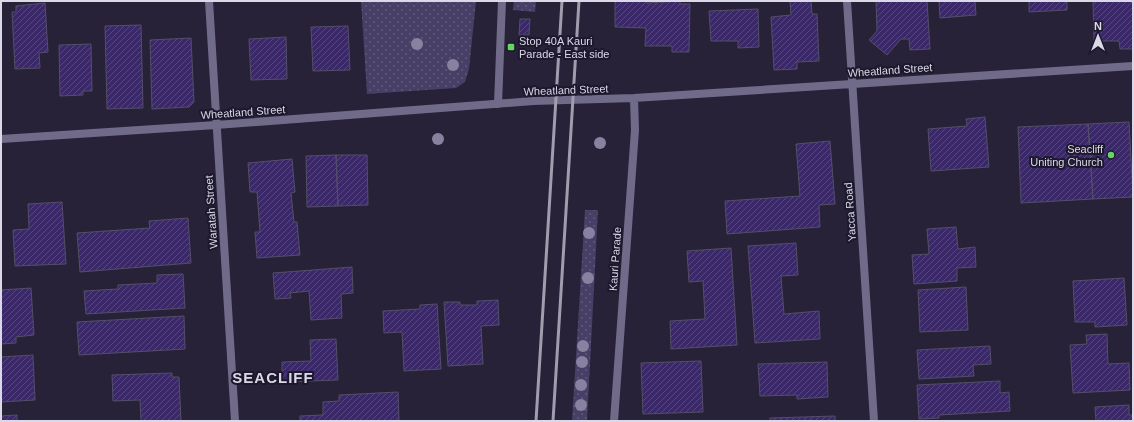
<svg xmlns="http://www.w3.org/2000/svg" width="1134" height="422" font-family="Helvetica,sans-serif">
<defs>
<pattern id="park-dots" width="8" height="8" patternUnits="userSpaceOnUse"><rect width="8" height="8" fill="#483f67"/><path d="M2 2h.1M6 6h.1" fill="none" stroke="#625a7d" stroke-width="1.8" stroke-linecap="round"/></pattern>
<pattern id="building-hatch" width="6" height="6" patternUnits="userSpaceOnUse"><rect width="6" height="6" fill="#3b2869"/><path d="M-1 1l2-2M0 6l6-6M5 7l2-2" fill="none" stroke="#57477e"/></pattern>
</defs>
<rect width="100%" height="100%" fill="#272237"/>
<path fill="url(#park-dots)" d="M361,1H476L469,69L465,82L456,88L367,94Z
M514,1H536L535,12L513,10Z
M585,210H598L587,421H572Z"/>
<path fill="url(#building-hatch)" stroke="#534f67" d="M615,1H647V3L680,1V4H690L689,52H672V46H645L646,28L615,27Z
M790,1H811L812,14H817L819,61L797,62V69L774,70L771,17L791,15Z
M876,1H927L930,49L910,50L909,39H901L887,55L869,40L877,31Z
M939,1H975L976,15L940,18Z
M1029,1H1067V10L1029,12Z
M1093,1H1133V49H1120L1119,41H1094Z
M45,3L48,52L39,53L40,68L15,69L12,12H16V6Z
M758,9L759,47L738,48V41H711L709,11Z
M520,19H530L529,35H519Z
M141,25L143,108L107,109L105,26Z
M348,26L350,70L313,71L311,27Z
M286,37L287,79L251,80L249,39Z
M191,38L194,102L189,107L152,109L150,40Z
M91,44L92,91H83V95L60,96L59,45Z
M985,117L989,167L931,171L928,129L967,126L966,119Z
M1129,122L1133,197L1093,199L1088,124Z
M1088,124L1093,199L1021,203L1018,127Z
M830,141L835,204L819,205L820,227L727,234L725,201L800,196L796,144Z
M336,155H367L368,205L338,206Z
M336,155L338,206L307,207L306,156Z
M292,159L295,192L291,193L294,222H297L300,255L257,258L255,232H260L257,192H250L248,163Z
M62,202L66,264L15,266L13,230L29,229L28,204Z
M188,218L191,263L80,272L77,233L150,228L149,221Z
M956,227L958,249L975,247L976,267L957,268V281L914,284L912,255L929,254L927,229Z
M796,243L798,275L781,276L784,314L819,311L820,339L755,343L748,246Z
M731,248L737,345L671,349L670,321L705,319L703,281L689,282L687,251Z
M352,267L353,293L341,294L342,318L311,320L309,291L290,293L291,298L275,299L273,273Z
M183,274L185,308L86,314L84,291L118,289V285L157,283V275Z
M1124,278L1127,325L1095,327V322H1075L1073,281Z
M966,287L968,330L920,332L918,290Z
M31,288L34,335L16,337V343L1,344V290Z
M498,300L499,325L481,326L483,364L448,366L444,302H460V305H477V301Z
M437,304L441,369L404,371L402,332L384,333L383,311L420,309V305Z
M184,316L185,349L79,355L77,322Z
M1107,334L1108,364L1129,363L1130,390L1073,393L1070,345L1087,344L1086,335Z
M336,339L338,380L282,382V362L311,361L310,340Z
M990,346L991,364L973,365L974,376L919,379L917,350Z
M33,355L35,400L1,402V357Z
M701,361L703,412L643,414L641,363Z
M827,362L828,397L797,399V395L760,396L758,364Z
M172,373V377H179L181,421H141L140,400L113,401L112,375Z
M1000,381V393L1009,392L1010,411L939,415V418L919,419L917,385Z
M398,392L399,421H300V416L323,415V402L339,401V395Z
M1129,405V415H1133V421H1096L1095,407Z
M17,415V421H1V416Z
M835,416V421H770V418Z"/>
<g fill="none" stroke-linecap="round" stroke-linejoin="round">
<path stroke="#716b8a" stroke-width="8" d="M209,1L235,421
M847,1L874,421
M498,104L502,1
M1,139L216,125L533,101L634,98L1133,66
M614,421L635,130L634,98"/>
<path stroke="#a09dad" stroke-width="3" d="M536,421L562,1
M553,421L579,1"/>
</g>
<g fill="#8882a1">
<circle cx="417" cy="44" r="6"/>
<circle cx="453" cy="65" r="6"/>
<circle cx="438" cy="139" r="6"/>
<circle cx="600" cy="143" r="6"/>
<circle cx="589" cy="233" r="6"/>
<circle cx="588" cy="278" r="6"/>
<circle cx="583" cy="346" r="6"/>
<circle cx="582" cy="362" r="6"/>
<circle cx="581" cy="385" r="6"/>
<circle cx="581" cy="405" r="6"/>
</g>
<g fill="#67d466" stroke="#1d182d" stroke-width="1.5">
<rect x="507" y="43" width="8" height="8" rx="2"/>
<circle cx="1111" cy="155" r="4"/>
</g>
<g text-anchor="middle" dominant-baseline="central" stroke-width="4" stroke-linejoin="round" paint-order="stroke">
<g font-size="11" fill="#dbd9e7" stroke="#1d182d" text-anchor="start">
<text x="519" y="41">Stop 40A Kauri<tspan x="519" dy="13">Parade - East side</tspan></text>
<text x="1103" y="149" text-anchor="end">Seacliff<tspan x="1103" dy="13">Uniting Church</tspan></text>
</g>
<g font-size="11" fill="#dbd9e7" stroke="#1d182d">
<text transform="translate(890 70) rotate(-4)">Wheatland Street</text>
<text transform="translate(566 90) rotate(-2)">Wheatland Street</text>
<text transform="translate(243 112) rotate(-4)">Wheatland Street</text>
<text transform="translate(211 212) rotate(-94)">Waratah Street</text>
<text transform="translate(850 212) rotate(-94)">Yacca Road</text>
<text transform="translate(615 259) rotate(-86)">Kauri Parade</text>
</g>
<g font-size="15" font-weight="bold" letter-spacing="1" fill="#dbd9e7" stroke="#1d182d">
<text x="273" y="377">SEACLIFF</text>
</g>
</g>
<rect width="1134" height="422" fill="none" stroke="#dbd9e7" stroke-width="4"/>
<g transform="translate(1098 36)" stroke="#1d182d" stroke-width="3" paint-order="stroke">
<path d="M0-3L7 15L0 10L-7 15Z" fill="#dbd9e7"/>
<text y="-6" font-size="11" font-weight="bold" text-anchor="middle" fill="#dbd9e7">N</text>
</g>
</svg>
